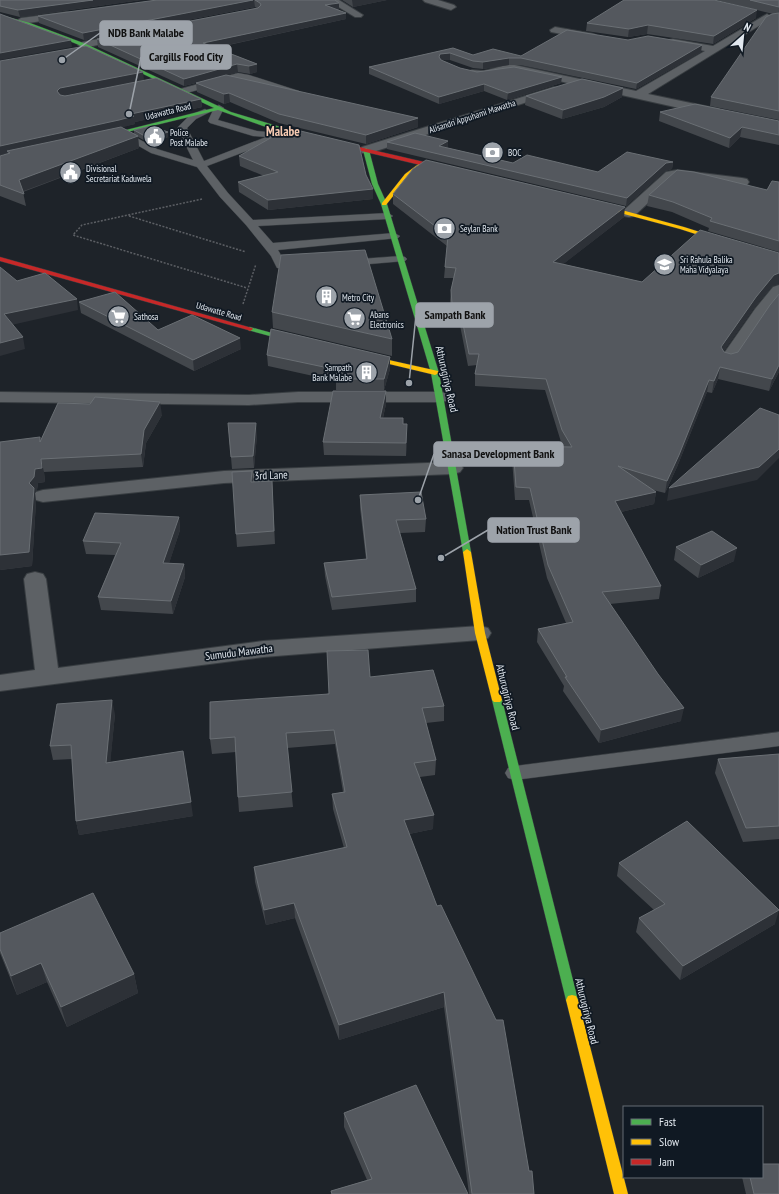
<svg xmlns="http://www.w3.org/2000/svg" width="779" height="1194" font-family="'PT Sans Narrow',sans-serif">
<rect width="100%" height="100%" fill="#1e2329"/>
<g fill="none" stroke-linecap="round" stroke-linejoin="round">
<defs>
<path id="lane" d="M238,73L249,75L299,91L300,93L296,96L238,79L183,94L179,91L180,89Z
M219,105L224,108L218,120L257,131L277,133L289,129L294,132L292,134L207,166L228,193L253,220L388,213L393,216L388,219L258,226L273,243L394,233L400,236L398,238L278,250L285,262L305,263L307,265L305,267L277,268L271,256L246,225L220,197L197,167L151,153L116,133L118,131H124L157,149L193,160L177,128L190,115L205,109L210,112L196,119L187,128L204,161L266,137L253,136L210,123L208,121L214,108Z
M401,256L405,257L407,259L405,261L346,266L342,265L340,263L342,261L346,260Z
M779,732V746L515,780L508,778L505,773L508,768L515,766Z"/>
<path id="street" d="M327,0H339L363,15L361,17H355Z
M423,0H438L454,5L456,7L451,10L425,2Z
M67,12L70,13L72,15L70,17L21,24L16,21L21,18Z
M767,14L772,17L770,19L648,94L719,109L721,112L719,115L715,116L510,70C500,73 475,83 466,73L472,70L484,71L510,64L636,91L705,51L669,44L668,42L669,40L673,39L713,46Z
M555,27L594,34L599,37L594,40L551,32L550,30Z
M128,33L132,34L133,36L132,38L83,48L78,45L83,42Z
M554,87L558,88L560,90L558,92L370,153H362L360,150L362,147Z
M677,170L742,178L747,179L749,182L747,185L742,186L675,178L634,216L629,217L624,216L622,213L624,210L666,172Z
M779,285V300L767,315L735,363L729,364L723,363L720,359L755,309L773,287Z
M0,392L249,395L298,392H440L446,393L449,397L446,401L440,402H298L249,405L0,402Z
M453,462L460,464L463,468L460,472L453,474L224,483L43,502L36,500L33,496L36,492L43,490L224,471Z
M35,572L43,574L46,579L58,668L263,641L480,626L488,628L491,633L488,638L480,640L263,657L0,691V675L35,670L24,579L27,574Z"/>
<path id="fast" d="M0,15L30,23L86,44L231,112L317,138L314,140L263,126L218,110L98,139V137L214,108C144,75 75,38 0,17Z
M366,148L369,150L378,184L387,204L439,373L471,552L470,554H464L463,552L431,373L381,204L372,184L363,150Z
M250,327L301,341L302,342L299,344L248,330V328Z
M497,697L500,698L502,700L578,1000L576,1004L572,1005L568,1004L566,1000L492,700L494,698Z"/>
<path id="slow" d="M420,163L425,164L409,176L386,205H382V203L405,174Z
M596,203L684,227L779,257V261L680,229L594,206L593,205Z
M362,354L438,371L439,373L435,375L360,357L359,356Z
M467,549L471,552L485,633L502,700L500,702H494L492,700L475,633L463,552Z
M572,995L576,996L578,1000L628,1194H614L566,1000L568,996Z"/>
<path id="jam" d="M355,146L450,168L453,170L450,172L353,149L352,148Z
M0,257L252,328L253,329L250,331L248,330L0,261Z"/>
</defs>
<use href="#lane" stroke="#383d41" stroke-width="1"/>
<use href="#street" stroke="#383d41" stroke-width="2"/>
<use href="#fast" stroke="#383d41" stroke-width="1"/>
<use href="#slow" stroke="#383d41" stroke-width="1"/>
<use href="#jam" stroke="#383d41" stroke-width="1"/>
<path stroke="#5c5f64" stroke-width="1.5" stroke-dasharray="2 1.5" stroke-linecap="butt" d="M202,199L82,225L73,235L247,288
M129,216L246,252
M243,304L256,264"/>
<use href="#lane" fill="#5d6165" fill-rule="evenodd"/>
<use href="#street" fill="#5d6165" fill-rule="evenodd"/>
<use href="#fast" fill="#4caf50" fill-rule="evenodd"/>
<use href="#slow" fill="#ffc107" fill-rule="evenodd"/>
<use href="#jam" fill="#c62828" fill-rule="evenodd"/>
</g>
<path fill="#43474c" d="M0,0H141L20,17L0,12Z
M157,0H335L339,9L338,10L346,19L215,48L257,64V72L250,74L238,72L219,77L418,118V127L366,144L279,123L230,102L224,104L197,92L196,83L184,86L98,47L97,39L257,8L255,7L84,40L39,23L38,16Z
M342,0H387L353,7Z
M716,0H779V120L710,106L711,97L773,14Z
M756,18L713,44L647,34L628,37L586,31L587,23Z
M453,48L473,55L521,56L701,52L636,89L520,65H509L483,69L473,68L450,60H441L460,68L477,72L561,83L507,100L484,91L439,104L369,74V67Z
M0,61L144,80L63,95L201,99L202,107L135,122V124L121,127L134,134V130L168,137L151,144L138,137L139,148L23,192L26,206L0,196V156L8,154V153L0,155Z
M526,96L622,97L604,107L562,119L525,105Z
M660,112L779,121V145L740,137L729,148L659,121Z
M387,142L448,148L513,163L598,172L673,162L672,169L665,171L626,206L387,149Z
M239,156L373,199L268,210L239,192L238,182L264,176L240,166Z
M779,182V252L708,231L709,228L672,212L647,206L649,195L767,190Z
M393,194L624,217L563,264L642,282L779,253V284L772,286L754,308L723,352H724L779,372L769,391L718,379L712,393L707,392L677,467L665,493L653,490L656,492L654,504L621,512L661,586L659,599L610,604L681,721L599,743L563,691L564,686L537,642L538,629L566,623L547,578L529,500H515L512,459L513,446L564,447L561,442L545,390L475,386V374L477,365L468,366L458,315H452L450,301L451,290L454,278H444L447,246L393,204Z
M79,302L158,330L241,349L194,371L81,313Z
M272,312L392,339V356L273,328Z
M267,355L390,369L384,390H336V381L268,366Z
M386,404L383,418L403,424L407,437L406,456L324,455L323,442Z
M162,415L146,443L143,467L44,472L45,482L38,483L37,490L35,493L36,502L32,566L0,570L40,437V441Z
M228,423L257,435L254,468L232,469Z
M272,481L275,544L237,547L236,534L253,482Z
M360,495L426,519L425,532L400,533L416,589V602L332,610L325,576L324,563L366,559L360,508Z
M179,517L180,530L169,563L184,564L185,577L173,614L101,610L98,597L115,555L86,554L83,541Z
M676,547L734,561L698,578L674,560Z
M370,677L444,706V721L426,723L436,760L435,775L420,777L433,829L409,834L529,1171L534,1194H469L444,1007L339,1040L295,918L266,925L255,882L254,867L344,848L333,809L332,794L343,792L335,744L287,748L293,807L239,812L238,797L236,752L212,754L210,739Z
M115,714L110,762L193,816L79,835L76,821L72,759L53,760L50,746Z
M779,754V839L743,842L715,773L718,759Z
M619,863L775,924L680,980L636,932L639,918L654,910L617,876Z
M0,949L134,974L138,993L67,1027L47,982L17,995L0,953Z
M344,1113L468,1194H331V1191L367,1180L344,1127Z
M742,1177H762L779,1194H746Z"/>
<path fill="#2d3137" d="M93,0H141L20,17L18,10Z
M254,0L255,7L84,40L83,33Z
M352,0H387L353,7Z
M339,3V9L325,12V5Z
M757,10L756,18L713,44L714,36Z
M346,13V19L204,50L203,43Z
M648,25L647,34L628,37L629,29Z
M71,40L72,47L0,60V53Z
M702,45L701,52L636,89L637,83Z
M450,53V60H440L439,57L440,54Z
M509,58V65L483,69V62Z
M237,64L238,72L184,86V79Z
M257,64V72L250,74L249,66Z
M143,72L144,80L62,96L57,91L60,88Z
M562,77L561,83L507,100L508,93Z
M484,84V91L439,104V97Z
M623,88L622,97L604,107L562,119L563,110Z
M229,93L230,102L224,104V94Z
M201,99L202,107L135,122V124L120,128L7,151L8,153L0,155V146L131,114Z
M418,118V127L366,144V135Z
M742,127L740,137L729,148L730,138Z
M168,132V137L151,144L150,139Z
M138,136L139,148L21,192L19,180Z
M448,141V149L439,146Z
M673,162L672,169L665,171L626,206L627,198L666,163Z
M373,189V199L268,210V200Z
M625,207L624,217L552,273L553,262Z
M779,273V284L772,286L754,308L719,358L721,347L756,297L774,275Z
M77,299L78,310L7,326L4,314Z
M23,337L25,349L0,356V343Z
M240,338L241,349L194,371L193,360Z
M390,357V369L384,390V379Z
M779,365V372L769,391L772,379Z
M720,367L718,379L712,393L714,381Z
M709,380L707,392L677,467L665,493L667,481Z
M386,391V404L380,430V418Z
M160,402L162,415L146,443L143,467L141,454L144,430Z
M256,423L257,435L254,468L253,456Z
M407,424V437L406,456V443Z
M779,449V458L757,480L667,501L669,488Z
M41,459L44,472L45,482L38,483L37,490L35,493L36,502L32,566L0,570V555L29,483L35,469Z
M252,471L253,483L251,482Z
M656,492L654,504L613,514L615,501Z
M179,517L180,530L165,576L163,563Z
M737,548L734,561L698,578L701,565Z
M184,564L185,577L173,614L171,601Z
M112,700L115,714L109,777L106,763Z
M684,708L681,721L599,743L601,730Z
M191,802L193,816L79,835L76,821Z
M434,815L433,829L404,835V820Z
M294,903L295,918L266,925L264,910Z
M779,910L775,924L680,980L683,966Z
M41,963L47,982L17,995L11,976Z
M134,974L138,993L67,1027L61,1007Z
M444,992V1007L339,1040V1025Z"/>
<path fill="#54585e" stroke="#6a6f74" d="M0,0H93L18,10L0,6Z
M157,0H253L83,33L38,16Z
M255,0H335L339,3L325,5L346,13L203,43L257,64L249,66L237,64L184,79L97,39L258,8L261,5L260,3Z
M624,0H714L757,10L714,36L648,25L629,29L587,23Z
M750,0H779V7Z
M779,13V111L711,97L766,17L772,14Z
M0,14L71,40L0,53Z
M567,30L628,40L648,36L702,45L637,83L521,58H509L483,62L473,61L450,53L440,54L439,57L441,60L460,68L477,72L514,67L562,77L508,93L484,84L439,97L369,67L453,48L473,55L493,49L521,56Z
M86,46L143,72L60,88L57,91L60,95L65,96L156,78L201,99L131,114L134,116L119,120L0,146V61Z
M226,75L418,118L366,135L279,114L229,93L224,94L196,83Z
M582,79L623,88L604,97L563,110L526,96Z
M695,104L779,121V135L742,127L730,138L660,112Z
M151,126L168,132L150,139L134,130Z
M121,127L138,136L19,180L24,194L0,185V156L10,153L7,151Z
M288,128L359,145L366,175L373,189L268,200L238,182L278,172L239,156Z
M415,133L448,141L439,146L513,163L527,155L598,172L627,152L673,162L666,163L627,198L387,142Z
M426,160L625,207L553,262L642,282L700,230L779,253V273L774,275L756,297L721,347L724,352L731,354L738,352L770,305L779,294V365L772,379L720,367L714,381L709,380L679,455L667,481L618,466L656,492L615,501L661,586L602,592L658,674L684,708L601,730L565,677H567L538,629L573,622L548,565L530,488L516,487L513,446L572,447L562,430L546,379L475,374L479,354H469L459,304H452L451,290L456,268L445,267L448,236L393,194L413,169Z
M677,170L694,172L767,190L772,181L779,182V241L710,221L712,218L673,202L649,195Z
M365,250L392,339L272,312L281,255Z
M0,267L17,281L45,273L77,299L4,314L23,337L0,343Z
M115,292L158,330L192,315L240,338L193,360L79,302Z
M271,329L390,357L384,379H336L338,370L267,355Z
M333,391H386L380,418H403V424H407L406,443L323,442Z
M95,397L160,402L144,430L141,454L41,459L42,468L35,469L34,477L29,483L34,488L29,552L0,555V442L40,437V442L58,403L90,404Z
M760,408L779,415V449L759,467L669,488Z
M228,423H256L253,456L231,457Z
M252,471L251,482L272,481L274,531L236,534L232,472Z
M421,492L426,519L396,520L416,589L332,597L324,563L367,559L360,495Z
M95,513L179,517L163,563L184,564L171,601L98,597L121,543L83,541Z
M712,531L737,548L701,565L676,547Z
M368,650L370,677L433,670L444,706L422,708L436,760L414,763L434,815L404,820L437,906L441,905L496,1020H503L529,1171H532L534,1194H472L444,992L339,1025L294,903L264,910L254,867L347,847L332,794L345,792L334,730L286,733L292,792L238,797L235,737L210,739V702L329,694L327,651Z
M112,700L106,763L183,751L191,802L76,821L71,745L50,746L57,704Z
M779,754V826L746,828L718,759Z
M687,821L779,910L683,966L639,918L665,904L619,863Z
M93,893L134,974L61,1007L41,963L11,976L0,949V933Z
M416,1085L468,1194H332L331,1191L372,1179L344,1113Z
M762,1164H779V1194H754L750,1177H762Z"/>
<defs>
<symbol id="civic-disc" viewBox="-11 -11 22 22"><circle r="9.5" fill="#9da3aa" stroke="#101923"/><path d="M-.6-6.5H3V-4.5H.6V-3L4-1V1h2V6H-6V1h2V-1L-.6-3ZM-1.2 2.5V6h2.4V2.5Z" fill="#fff"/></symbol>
<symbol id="bank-disc" viewBox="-11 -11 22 22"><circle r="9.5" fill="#9da3aa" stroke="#101923"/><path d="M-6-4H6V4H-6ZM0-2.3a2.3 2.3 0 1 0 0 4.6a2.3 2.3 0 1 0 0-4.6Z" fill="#fff"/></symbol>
<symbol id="school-disc" viewBox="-11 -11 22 22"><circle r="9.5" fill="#9da3aa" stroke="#101923"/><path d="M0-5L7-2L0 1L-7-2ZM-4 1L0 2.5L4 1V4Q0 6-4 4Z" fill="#fff"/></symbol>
<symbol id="building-disc" viewBox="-11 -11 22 22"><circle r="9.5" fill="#9da3aa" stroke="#101923"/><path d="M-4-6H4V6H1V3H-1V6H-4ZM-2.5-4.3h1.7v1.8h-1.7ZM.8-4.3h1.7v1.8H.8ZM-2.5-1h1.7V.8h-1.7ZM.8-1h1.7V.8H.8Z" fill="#fff"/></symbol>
<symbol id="supermarket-disc" viewBox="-11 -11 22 22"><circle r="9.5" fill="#9da3aa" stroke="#101923"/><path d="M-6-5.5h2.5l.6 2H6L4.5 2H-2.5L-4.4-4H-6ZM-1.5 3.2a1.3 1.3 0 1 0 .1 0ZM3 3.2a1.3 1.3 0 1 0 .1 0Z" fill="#fff"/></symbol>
</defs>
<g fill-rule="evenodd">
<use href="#civic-disc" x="142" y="124" width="25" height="25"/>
<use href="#bank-disc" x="480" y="140" width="25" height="25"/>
<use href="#civic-disc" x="58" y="160" width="25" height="25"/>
<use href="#bank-disc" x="432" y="216" width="25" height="25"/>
<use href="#school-disc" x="652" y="252" width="25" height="25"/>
<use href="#building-disc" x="314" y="284" width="25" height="25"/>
<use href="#supermarket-disc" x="106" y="304" width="25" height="25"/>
<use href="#supermarket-disc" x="342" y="306" width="25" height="25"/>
<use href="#building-disc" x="354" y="360" width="25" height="25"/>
</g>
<g text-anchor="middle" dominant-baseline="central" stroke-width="3.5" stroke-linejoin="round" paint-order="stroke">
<g font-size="9" fill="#e2e8ef" stroke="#101923">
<text transform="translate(168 111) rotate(-14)">Udawatta Road</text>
<text transform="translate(472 116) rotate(-18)">Alisandri Appuhami Mawatha</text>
<text transform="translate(219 311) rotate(16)">Udawatte Road</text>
</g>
<g font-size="9" fill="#e2e8ef" stroke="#101923" text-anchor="start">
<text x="170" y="132">Police<tspan x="170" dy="10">Post Malabe</tspan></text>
<text x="508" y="152">BOC</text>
<text x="86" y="168">Divisional<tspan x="86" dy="10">Secretariat Kaduwela</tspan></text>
<text x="460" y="228">Seylan Bank</text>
<text x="680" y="259">Sri Rahula Balika<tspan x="680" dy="10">Maha Vidyalaya</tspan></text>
<text x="342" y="297">Metro City</text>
<text x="370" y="314">Abans<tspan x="370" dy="10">Electronics</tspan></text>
<text x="134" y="316">Sathosa</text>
<text x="352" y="367" text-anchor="end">Sampath<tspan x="352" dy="10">Bank Malabe</tspan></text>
</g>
<g font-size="11" fill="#e2e8ef" stroke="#101923">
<text transform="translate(447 379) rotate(77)">Athurugiriya Road</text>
<text transform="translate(271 475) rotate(-2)">3rd Lane</text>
<text transform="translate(239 652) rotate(-7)">Sumudu Mawatha</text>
<text transform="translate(508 697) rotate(76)">Athurugiriya Road</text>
<text transform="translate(587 1011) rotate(76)">Athurugiriya Road</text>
</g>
<g font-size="13" font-weight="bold" fill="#f5c9b1" stroke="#101923">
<text x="283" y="131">Malabe</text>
</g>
</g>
<path fill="none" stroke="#9da3aa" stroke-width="1.5" d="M62 60L100 33M129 114L141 57M409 383L416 315M418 500L434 454M441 558L488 530"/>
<g fill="#9da3aa" stroke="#101923" stroke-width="1.5">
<circle cx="62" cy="60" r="4"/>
<circle cx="129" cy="114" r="4"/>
<circle cx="409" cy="383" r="4"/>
<circle cx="418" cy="500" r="4"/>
<circle cx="441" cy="558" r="4"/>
</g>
<g fill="#9da3aa" stroke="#9da3aa" stroke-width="1.5">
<rect x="100" y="21" width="92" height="24" rx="4"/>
<rect x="141" y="45" width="90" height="24" rx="4"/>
<rect x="416" y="303" width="77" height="24" rx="4"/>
<rect x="434" y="442" width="129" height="24" rx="4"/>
<rect x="488" y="518" width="91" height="24" rx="4"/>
</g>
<g font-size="12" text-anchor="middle" font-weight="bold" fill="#111">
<text x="146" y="37">NDB Bank Malabe</text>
<text x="186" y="61">Cargills Food City</text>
<text x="455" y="319">Sampath Bank</text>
<text x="498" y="458">Sanasa Development Bank</text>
<text x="534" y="534">Nation Trust Bank</text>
</g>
<rect x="623" y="1106" width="140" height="72" fill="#101923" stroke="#646c75"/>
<rect x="631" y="1119" width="20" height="6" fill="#4caf50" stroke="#646c75"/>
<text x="659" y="1126" font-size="12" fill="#e2e8ef">Fast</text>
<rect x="631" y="1139" width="20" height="6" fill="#ffc107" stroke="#646c75"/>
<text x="659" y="1146" font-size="12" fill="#e2e8ef">Slow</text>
<rect x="631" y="1159" width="20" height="6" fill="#c62828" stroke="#646c75"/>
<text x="659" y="1166" font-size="12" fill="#e2e8ef">Jam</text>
<g transform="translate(743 36) rotate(27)" stroke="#101923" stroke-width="3" paint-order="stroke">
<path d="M0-3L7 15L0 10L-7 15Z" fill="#e2e8ef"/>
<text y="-6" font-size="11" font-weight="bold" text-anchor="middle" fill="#e2e8ef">N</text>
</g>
</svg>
